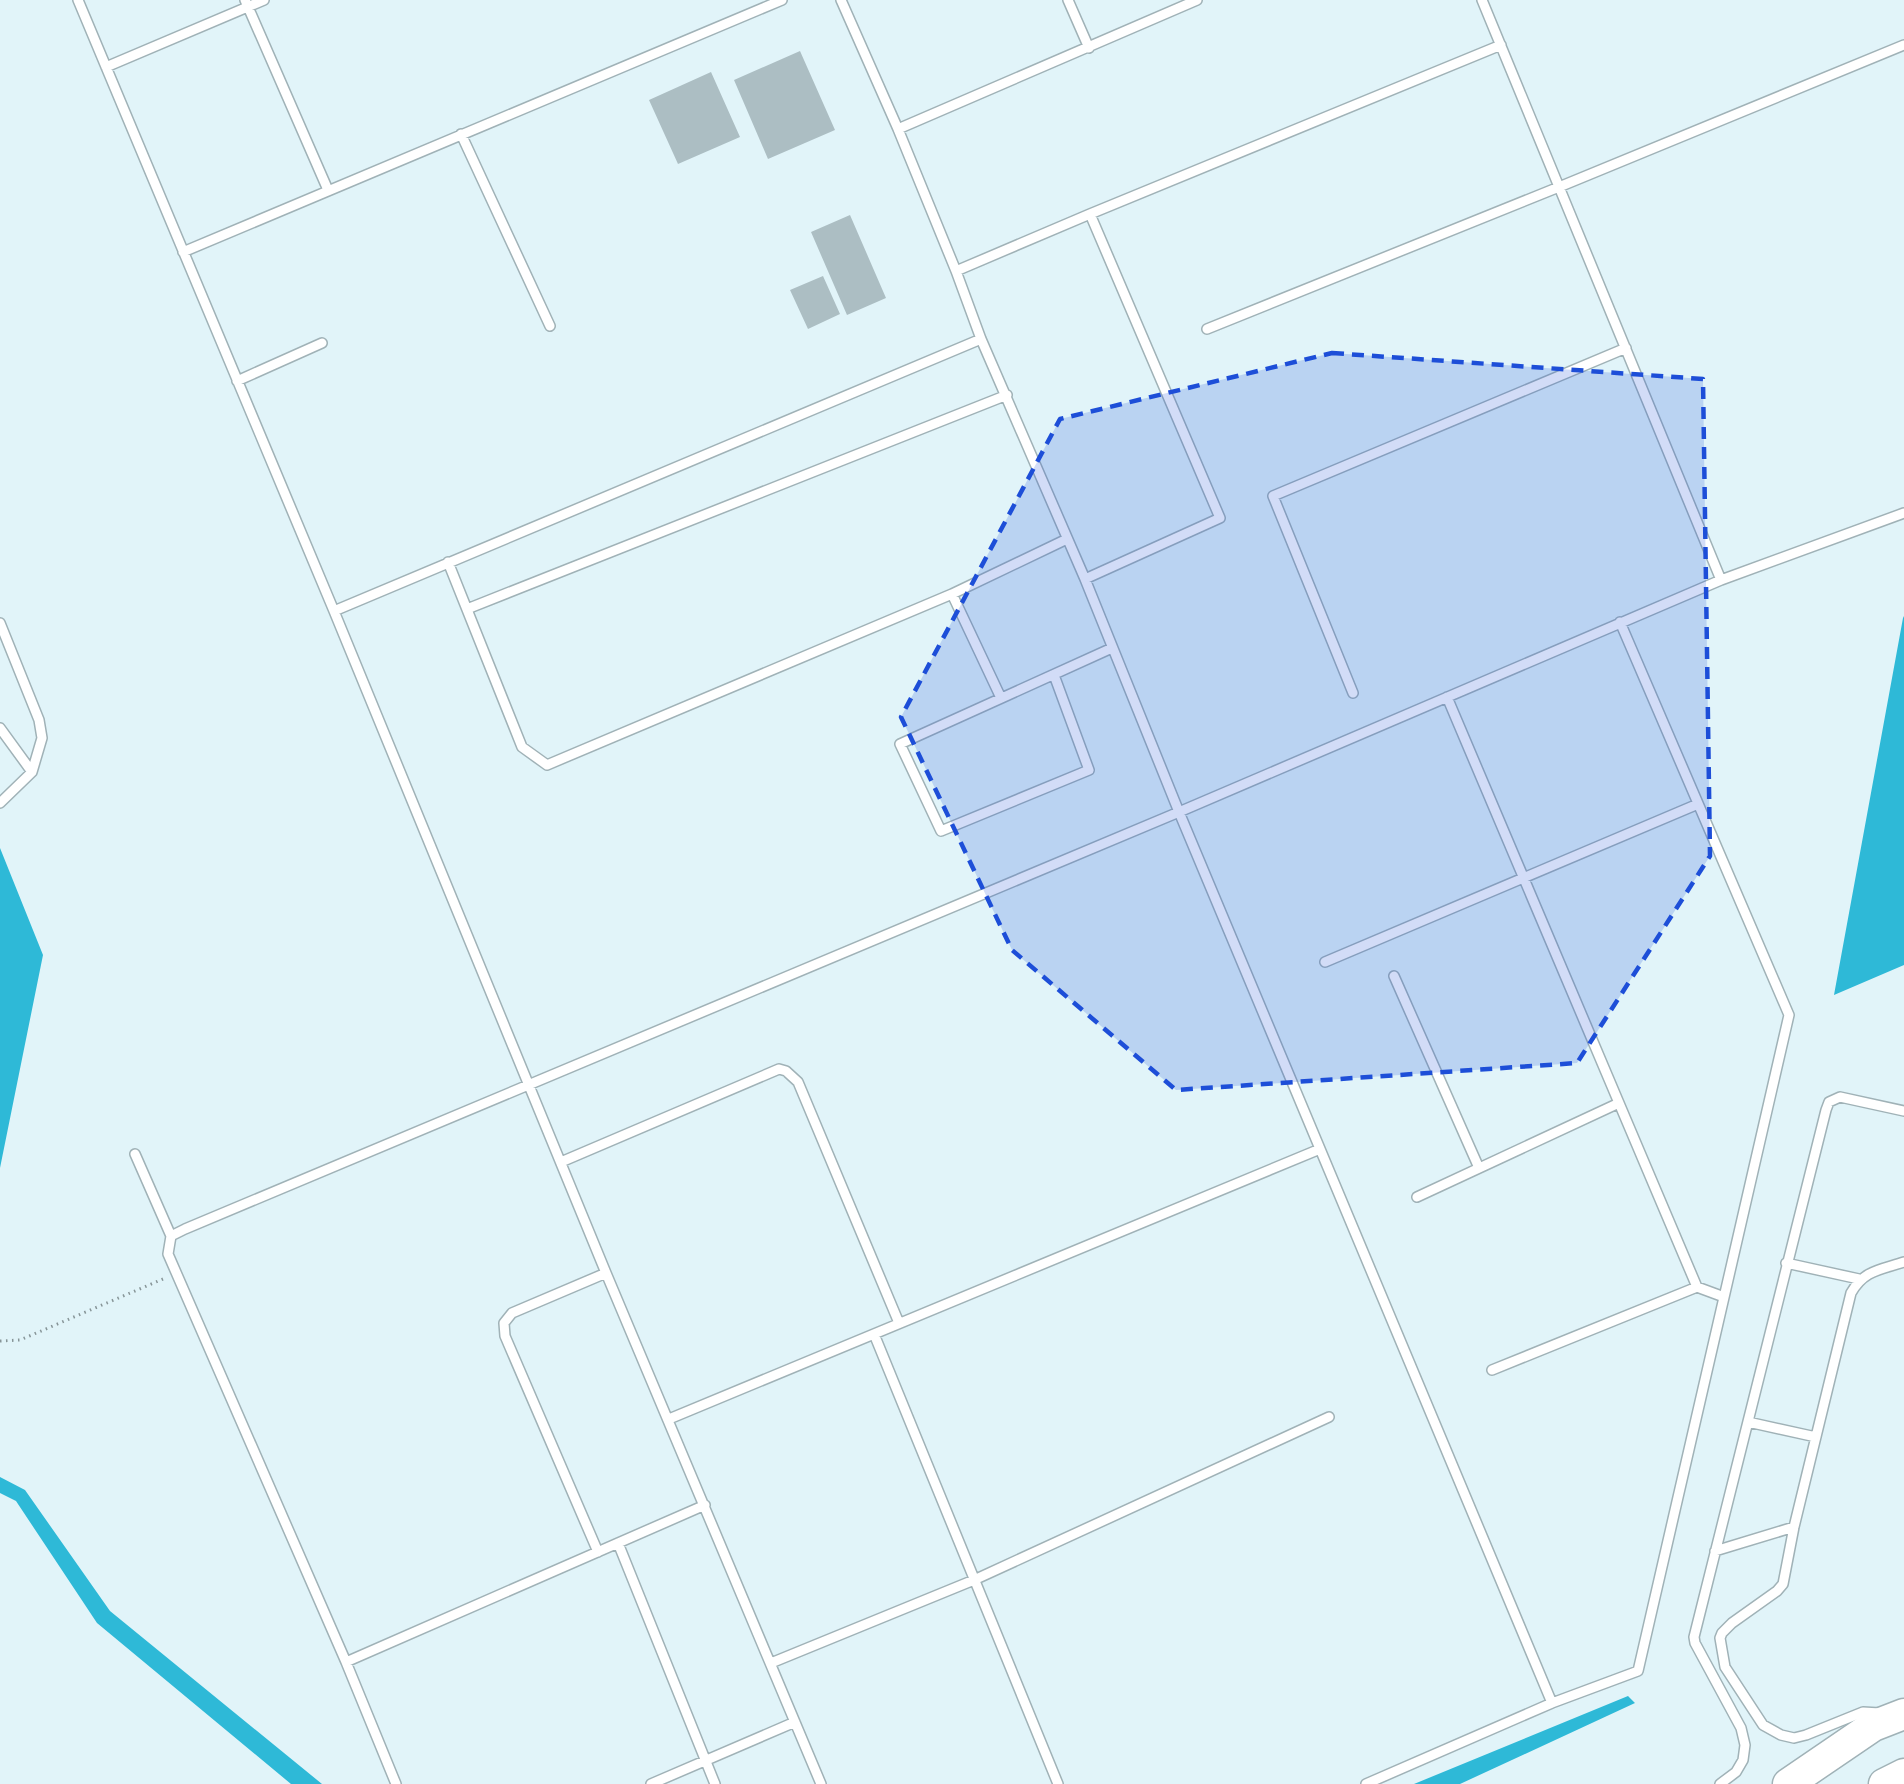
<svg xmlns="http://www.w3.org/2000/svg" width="1904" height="1784" font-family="Helvetica,sans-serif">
<rect width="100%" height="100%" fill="#e1f4f9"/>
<path fill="#2eb9d7" d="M1904,616V965L1834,995L1903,618Z
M0,848L43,955L0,1168Z
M0,1477L25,1490L110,1611L322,1784H291L97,1623L16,1501L0,1493Z
M1628,1696L1635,1703L1460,1784H1414Z"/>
<path fill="#acbec3" d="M800,51L835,130L768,159L734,80Z
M711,72L740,137L678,164L649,100Z
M850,215L886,298L847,315L811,232Z
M823,276L840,314L808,329L790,290Z"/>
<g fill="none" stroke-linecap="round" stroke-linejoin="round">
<defs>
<path id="service" d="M78,0L334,611L606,1273L821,1784
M245,0L328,190
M841,0L898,129L956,271L981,339L1085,579L1179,812L1552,1703
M1068,0L1089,48
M1482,0L1721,580
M106,67L264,0
M898,129L1197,0
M461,134L550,326
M183,252L782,0
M956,271L1090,214L1501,45
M1207,329L1559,187L1904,45
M237,381L322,343
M448,562L522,747L547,765L952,594L1067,539
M1085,579L1220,518L1090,214
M952,594L1001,698
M467,609L1007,395
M334,611L981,339
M0,623L39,720L42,738L32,772L0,803
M1054,675L1089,770L941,831L900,744L1112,648
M1353,693L1273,496L1626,348
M1447,697L1619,1103
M0,728L32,772
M1325,962L1698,804
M1394,976L1479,1168
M135,1154L171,1236L168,1254L346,1662L396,1784
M561,1162L779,1069L786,1071L798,1082L899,1323
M1417,1197L1619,1103L1697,1287
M171,1236L185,1229L1179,812L1721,580L1904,513
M1786,1263L1859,1279
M874,1334L1058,1784
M1492,1370L1697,1287L1724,1297
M669,1419L1320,1149
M1748,1422L1816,1437
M618,1543L715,1784
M1715,1551L1794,1527
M598,1552L505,1336L504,1323L512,1313L606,1273
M346,1662L705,1505
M771,1663L974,1580L1329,1417
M1880,1713L1863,1712L1806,1735L1794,1738L1781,1735L1763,1725L1725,1667L1720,1638L1722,1633L1732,1623L1777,1591L1783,1584L1794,1527L1851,1293C1864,1270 1880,1270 1904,1262
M651,1784L795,1722
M1366,1784L1552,1703L1638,1671L1789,1015L1620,622
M1720,1784L1736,1772L1743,1760L1745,1745L1741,1728L1695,1643L1694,1637L1826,1110L1829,1102L1840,1097L1904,1111"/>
<path id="primary" d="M1788,1784L1873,1726L1904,1714
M1884,1784L1904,1774"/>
</defs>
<use href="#service" stroke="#a0b2b7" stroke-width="12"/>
<use href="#primary" stroke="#a0b2b7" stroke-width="33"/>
<path stroke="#879598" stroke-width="3" stroke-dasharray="1.5 4.5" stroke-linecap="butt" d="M0,1341L20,1340L163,1279"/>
<use href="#service" stroke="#fff" stroke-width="9"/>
<use href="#primary" stroke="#fff" stroke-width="30"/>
</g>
<path fill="#1d4ed8" fill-opacity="0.2" stroke="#1d4ed8" stroke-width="4.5" stroke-dasharray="12 8" stroke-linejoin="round" d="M1332,353L1703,379L1710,856L1577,1063L1176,1090L1012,950L901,717L1060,419Z"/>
</svg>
